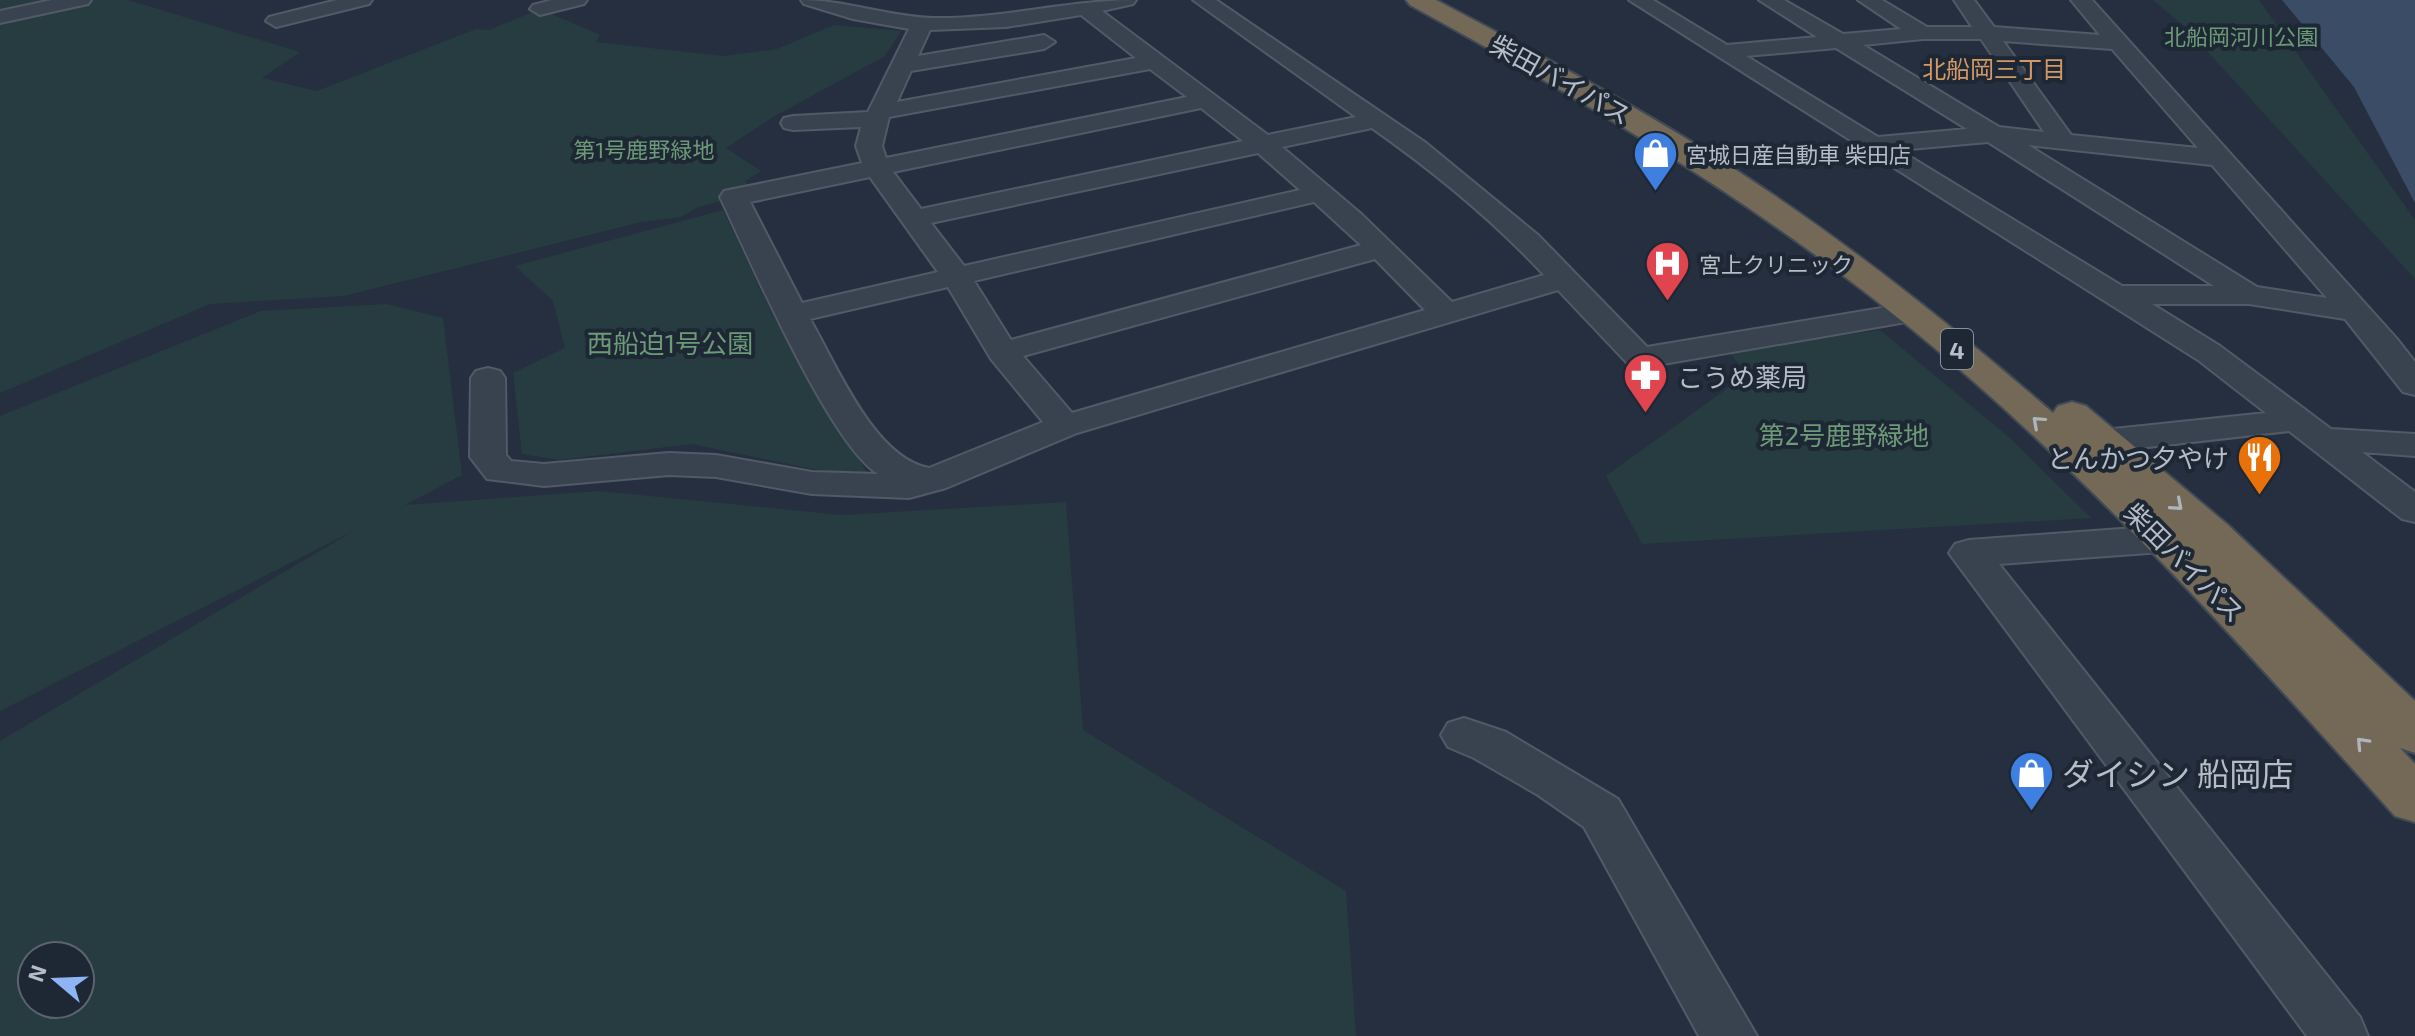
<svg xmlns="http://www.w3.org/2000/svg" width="2415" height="1036" font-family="'Exo 2','Noto Sans JP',sans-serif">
<rect width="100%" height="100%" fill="#252f3f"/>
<path fill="#273c40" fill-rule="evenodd" d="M0,0H128L300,52L262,78L317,91L476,29L489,30L540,9L600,35L596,42L723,56L777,49L834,25L901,31L885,56L773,117L726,148L761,171L745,181L755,193L698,207L681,217L641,222L344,296L210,304L0,393Z
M2153,0H2259L2415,220V279L2185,27Z
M723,210L773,316L869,476L813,469L692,444L559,460L522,454L513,373L565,348L553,301L515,266Z
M386,304L443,318L462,475L405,505L599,491L842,515L1066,502L1083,730L1346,891L1356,1036H0V741L355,530L0,711V416L261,311ZM32,956H80V1004H32Z
M1880,330L2010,438L2091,518L1642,544L1606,476L1747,374L1728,351Z"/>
<path fill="#3b4c67" d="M2282,0H2415V203L2354,87Z"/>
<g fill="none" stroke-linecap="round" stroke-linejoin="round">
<defs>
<path id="minor" d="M52,0H91L88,4L0,23V11Z
M337,0H372L369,4L276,27L266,21L269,17Z
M552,0H587L584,4L540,15L530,9L533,5Z
M801,0C846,0 889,17 934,18C1003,19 1068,0 1136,0L1133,4L1102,11L1268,135L1356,117L1193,0H1216L1426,143L1538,235L1647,347L1912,303L1923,305L1927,312L1923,319L1912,321L1640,368L1629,365L1558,290L1077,433L946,488L909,498L812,494L716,477L669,475L544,486L487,479L470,457L471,378L476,371L488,368L500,371L505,378L506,455L511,461L544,464L669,453L716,455L812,472L878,474C829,444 748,255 720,197L724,191L734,189L862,163L856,146L861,127L793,130L784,128L781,123L784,118L793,116L868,112L909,29L853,19L804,4ZM1081,15L1136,58L897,102L911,71L1044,49L1055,42L1044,35L918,56L930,30L1006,27ZM1150,69L1187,97L886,158L882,146L889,117ZM1201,108L1243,141L921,209L893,172ZM1372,128C1433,171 1493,220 1544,275L1452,302L1360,213L1282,147ZM1258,153L1300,190L964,266L931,223ZM870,177L938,272L802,303L750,202ZM1314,202L1361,245L1011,340L974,281ZM1375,259L1425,310L1072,413L1023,356ZM948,287L991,359L1043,422L929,468C874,458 836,364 810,319Z
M1629,0H1653L1727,45L1817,37L1759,0H1784L1843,34L1901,29L1858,0H1882L1927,27H1972L1954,0H1974L1994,27L2100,35L2071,0H2092L2397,339L2415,362V395L2403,392L2345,319L2249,304H2152L2220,346L2331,429L2415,434V456L2362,452L2415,492V522L2402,519L2289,431L2104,452L2091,449L2086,441L2091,433L2104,430L2266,413L2198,360ZM1923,39H1981L2044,132L1999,127L1863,45ZM2003,41L2112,49L2198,148L2071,135ZM1836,48L1967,129L1878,137L1746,56ZM1988,142L2214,286H2122L1899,150ZM2028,145L2212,165L2327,298L2257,287Z
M2162,526L2176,530L2181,539L2176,548L2162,552L1999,564L2360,1017L2368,1036H2307L1949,553L1955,544L1969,540Z
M1464,718L1506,732L1618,799L1757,1036H1699L1584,827L1538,795L1474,758L1448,747L1441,735L1448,723Z"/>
<path id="highway" d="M1406,0H1436C1523,46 1611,92 1695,144C1823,223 1940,315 2053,413L2058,406L2072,402L2086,406L2228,525L2415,701V753L2400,748L2415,764V822L2395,816C2245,649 2088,473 1913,330C1756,202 1587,102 1410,5Z"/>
</defs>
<use href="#minor" stroke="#515a66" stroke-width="4"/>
<use href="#highway" stroke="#414a56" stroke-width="4"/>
<use href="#minor" fill="#39424f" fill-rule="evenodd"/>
<use href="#highway" fill="#746957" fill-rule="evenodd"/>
</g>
<defs><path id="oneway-chevron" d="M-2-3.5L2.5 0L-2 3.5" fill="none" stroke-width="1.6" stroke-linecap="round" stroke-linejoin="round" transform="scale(2)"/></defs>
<g stroke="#afb5be">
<use href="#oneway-chevron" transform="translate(2038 422) rotate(-138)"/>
<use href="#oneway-chevron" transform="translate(2177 505) rotate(41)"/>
<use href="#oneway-chevron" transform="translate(2362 743) rotate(-133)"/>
</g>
<defs>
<symbol id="shop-pin" viewBox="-11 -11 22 30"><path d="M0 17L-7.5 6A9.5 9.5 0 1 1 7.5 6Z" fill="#3f7fe0" stroke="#1e2734"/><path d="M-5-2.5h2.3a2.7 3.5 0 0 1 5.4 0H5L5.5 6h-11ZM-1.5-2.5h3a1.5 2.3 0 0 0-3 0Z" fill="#fff"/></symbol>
<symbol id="hospital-pin" viewBox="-11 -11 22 30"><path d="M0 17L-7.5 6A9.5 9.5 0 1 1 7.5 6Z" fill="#e0444e" stroke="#1e2734"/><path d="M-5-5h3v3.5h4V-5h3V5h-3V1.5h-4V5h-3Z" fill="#fff"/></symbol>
<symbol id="pharmacy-pin" viewBox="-11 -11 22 30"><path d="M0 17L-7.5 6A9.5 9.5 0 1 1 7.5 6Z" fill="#e0444e" stroke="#1e2734"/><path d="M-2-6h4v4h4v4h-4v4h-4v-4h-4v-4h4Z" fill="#fff"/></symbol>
<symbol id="restaurant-pin" viewBox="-11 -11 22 30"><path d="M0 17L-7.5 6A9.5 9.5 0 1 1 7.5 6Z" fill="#e8710a" stroke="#1e2734"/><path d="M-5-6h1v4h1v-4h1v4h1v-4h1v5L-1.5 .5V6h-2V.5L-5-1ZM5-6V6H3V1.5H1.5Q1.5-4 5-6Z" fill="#fff"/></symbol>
</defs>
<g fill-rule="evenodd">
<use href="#shop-pin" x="1630" y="128" width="51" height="69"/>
<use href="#hospital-pin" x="1642" y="238" width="51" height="69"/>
<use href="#pharmacy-pin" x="1620" y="350" width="51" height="69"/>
<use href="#restaurant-pin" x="2234" y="432" width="51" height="69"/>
<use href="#shop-pin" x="2006" y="748" width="51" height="69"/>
</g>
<g text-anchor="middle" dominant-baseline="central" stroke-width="8" stroke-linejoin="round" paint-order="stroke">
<g font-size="22" fill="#6d9a79" stroke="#1e2734">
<text x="2241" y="36">北船岡河川公園</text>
<text x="644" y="149">第1号鹿野緑地</text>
</g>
<g font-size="22" fill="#b6bdc9" stroke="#1e2734" text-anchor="start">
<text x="1686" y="154">宮城日産自動車 柴田店</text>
<text x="1699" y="264">宮上クリニック</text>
</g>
<g font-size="24" fill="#d39967" stroke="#1e2734">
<text x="1994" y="68">北船岡三丁目</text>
</g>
<rect fill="#1e2734" stroke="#88909c" stroke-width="2" x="1941" y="329" width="32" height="40" rx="6"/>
<g font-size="24" font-weight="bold" fill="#b6bdc9">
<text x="1957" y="349">4</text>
</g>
<g font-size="26" fill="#b6bdc9" stroke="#1e2734">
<text transform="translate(1561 79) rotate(29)">柴田バイパス</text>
<text transform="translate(2185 562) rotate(45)">柴田バイパス</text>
</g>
<g font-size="26" fill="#6d9a79" stroke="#1e2734">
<text x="670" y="342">西船迫1号公園</text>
<text x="1844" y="434">第2号鹿野緑地</text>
</g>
<g font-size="26" fill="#b6bdc9" stroke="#1e2734" text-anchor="start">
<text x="1677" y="376">こうめ薬局</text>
<text x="2229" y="457" text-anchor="end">とんかつ夕やけ</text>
</g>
<g font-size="32" fill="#b6bdc9" stroke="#1e2734" text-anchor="start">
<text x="2062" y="773">ダイシン 船岡店</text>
</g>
</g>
<g transform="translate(56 980) rotate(289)"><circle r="38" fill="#1e2734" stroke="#5b6370" stroke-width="2"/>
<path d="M0-6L14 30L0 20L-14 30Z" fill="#8eb4f6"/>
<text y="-12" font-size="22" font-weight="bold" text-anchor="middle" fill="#b6bdc9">N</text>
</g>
</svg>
